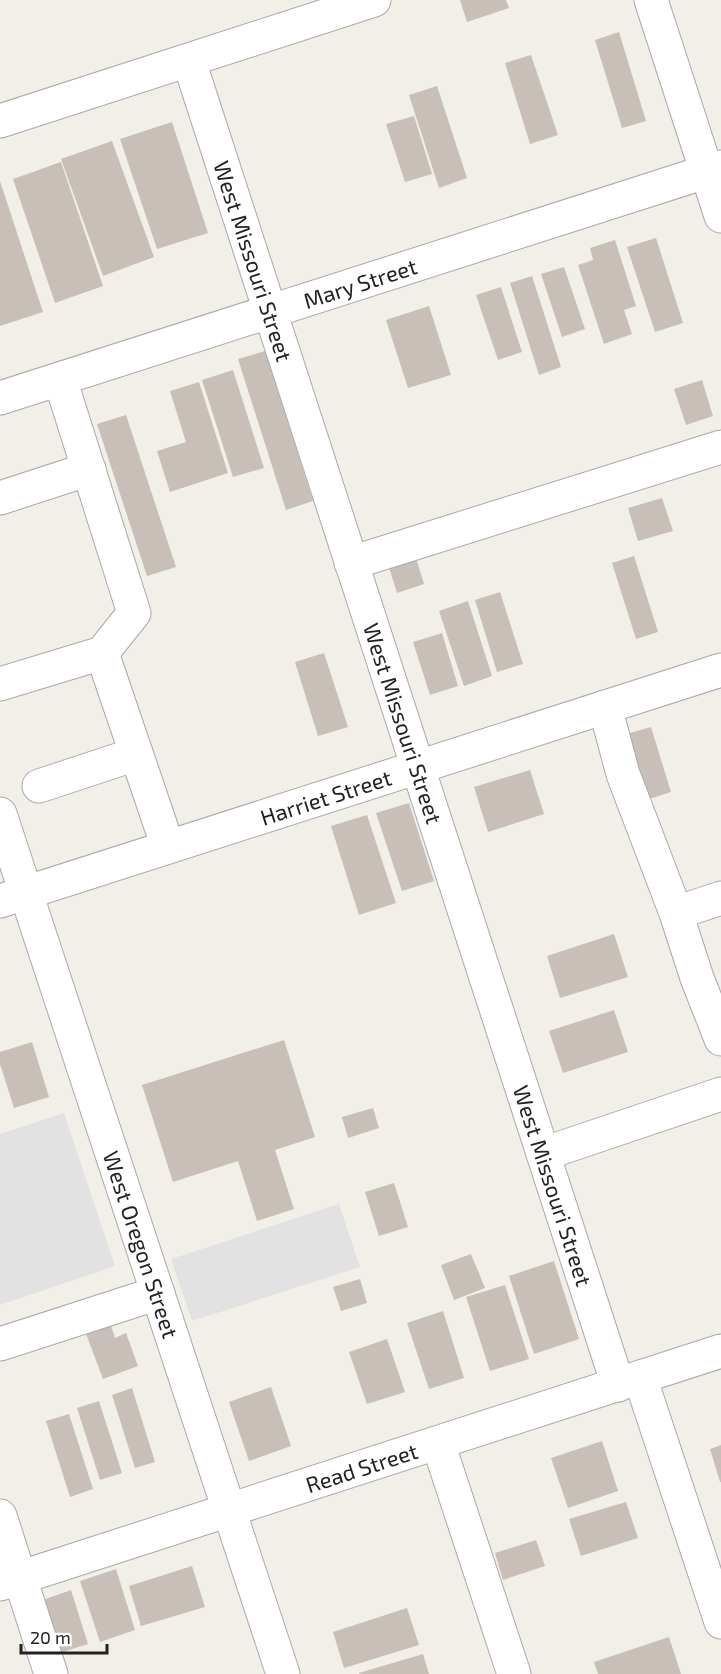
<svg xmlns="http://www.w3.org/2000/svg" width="721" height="1674" font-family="'Exo 2',sans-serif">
<rect width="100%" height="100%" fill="#f2efe9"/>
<path fill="#e2e2e2" d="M64,1113L115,1266L0,1305V1134Z
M339,1204L360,1267L192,1321L171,1259Z"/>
<path fill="#c7bfb8" d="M460,0H506L509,8L467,22Z
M619,32L646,121L622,128L595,40Z
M531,55L558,135L530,144L505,63Z
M437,86L467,178L439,188L409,95Z
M414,116L432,174L405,182L386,124Z
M172,122L208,233L157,249L120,139Z
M112,141L154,257L103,276L61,159Z
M61,162L103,286L55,303L13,179Z
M0,181L43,312L0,326Z
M656,238L683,323L655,332L627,247Z
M615,240L636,306L624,310L632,334L604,344L578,265L593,260L590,248Z
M564,267L585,329L562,337L541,274Z
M532,276L561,367L539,375L510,283Z
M501,287L522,352L498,360L476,295Z
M429,306L451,375L408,388L386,320Z
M265,351L313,501L286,510L238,359Z
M233,370L264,468L233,477L202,380Z
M702,380L713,416L686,425L674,389Z
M199,382L228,473L170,492L157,451L186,442L170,391Z
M126,415L176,567L147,576L97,424Z
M662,498L673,531L638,541L628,508Z
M412,545L424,584L397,593L385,554Z
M634,556L658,632L636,639L612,563Z
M500,592L523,664L497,672L475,600Z
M468,601L492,676L464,686L439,611Z
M442,633L458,686L430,695L413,642Z
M324,653L348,727L318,736L295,662Z
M651,727L671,792L643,801L623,735Z
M530,770L544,814L488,832L474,787Z
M409,803L434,881L402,891L376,813Z
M367,815L396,903L359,915L331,826Z
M614,934L628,977L560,998L547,956Z
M614,1010L628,1052L563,1073L549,1031Z
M284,1040L315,1137L275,1150L294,1209L257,1221L238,1161L173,1182L142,1085Z
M32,1042L49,1097L14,1108L0,1064V1052Z
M373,1108L379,1128L348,1138L342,1117Z
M394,1183L408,1227L379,1236L365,1192Z
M471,1254L485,1288L454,1300L441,1265Z
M554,1261L579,1339L534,1354L509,1276Z
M360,1279L367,1303L341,1311L333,1287Z
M505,1285L529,1359L490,1371L466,1297Z
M443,1311L464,1378L429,1389L407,1323Z
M110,1322L115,1338L126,1333L138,1366L103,1379L85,1331Z
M387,1339L405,1392L367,1404L349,1352Z
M271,1387L291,1446L249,1461L229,1402Z
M132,1388L155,1462L135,1468L112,1395Z
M99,1401L122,1473L100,1480L77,1408Z
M69,1414L93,1489L70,1497L46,1421Z
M602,1441L618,1491L568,1508L551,1458Z
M721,1445V1482H720L710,1449Z
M626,1502L638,1538L581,1556L569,1519Z
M536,1540L545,1566L503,1580L495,1553Z
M192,1566L205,1607L141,1626L129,1586Z
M116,1569L135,1630L100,1642L80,1581Z
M71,1590L88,1644L56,1654L40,1601Z
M407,1608L419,1645L344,1668L333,1632Z
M669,1637L681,1674H598L594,1662Z
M423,1654L429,1674H359V1673Z"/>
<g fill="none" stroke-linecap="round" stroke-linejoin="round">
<defs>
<g id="minor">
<path d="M651,0L721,216"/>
<path id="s1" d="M189,61L618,1385"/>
<path d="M0,121L374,0"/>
<path id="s2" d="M0,398L721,167"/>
<path d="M0,498L89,469"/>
<path d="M351,563L721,447"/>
<path d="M102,653L168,847"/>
<path d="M0,684L102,653L134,613L60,379"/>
<path d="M605,707L623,774L676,913L721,898"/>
<path d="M39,786L136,754"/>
<path id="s3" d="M0,814L283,1674"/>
<path id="s4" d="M0,901L721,670"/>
<path d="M676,913L697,978L721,1039"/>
<path d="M543,1154L721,1094"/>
<path d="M0,1344L158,1293"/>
<path d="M640,1377L721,1622"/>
<path d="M438,1443L514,1674"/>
<path d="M0,1516L51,1674"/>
<path id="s5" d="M0,1584L721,1351"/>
</g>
</defs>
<use href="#minor" stroke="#a9a9a9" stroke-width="35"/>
<use href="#minor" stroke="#fff" stroke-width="33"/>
</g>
<g text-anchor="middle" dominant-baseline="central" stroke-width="6" stroke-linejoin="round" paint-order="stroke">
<g font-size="22" fill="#222" stroke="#fff">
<text stroke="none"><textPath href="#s1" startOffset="210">West Missouri Street</textPath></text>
<text stroke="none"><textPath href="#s2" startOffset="378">Mary Street</textPath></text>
<text stroke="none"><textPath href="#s1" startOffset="696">West Missouri Street</textPath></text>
<text stroke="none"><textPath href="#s4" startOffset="342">Harriet Street</textPath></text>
<text stroke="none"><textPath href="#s1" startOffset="1182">West Missouri Street</textPath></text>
<text stroke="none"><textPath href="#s3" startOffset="453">West Oregon Street</textPath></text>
<text stroke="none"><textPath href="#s5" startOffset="380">Read Street</textPath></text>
</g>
</g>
<path d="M21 1644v9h86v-9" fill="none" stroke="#222222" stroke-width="3"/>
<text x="30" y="1644" font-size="18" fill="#222222" stroke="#ffffff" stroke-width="4.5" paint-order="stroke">20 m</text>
</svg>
